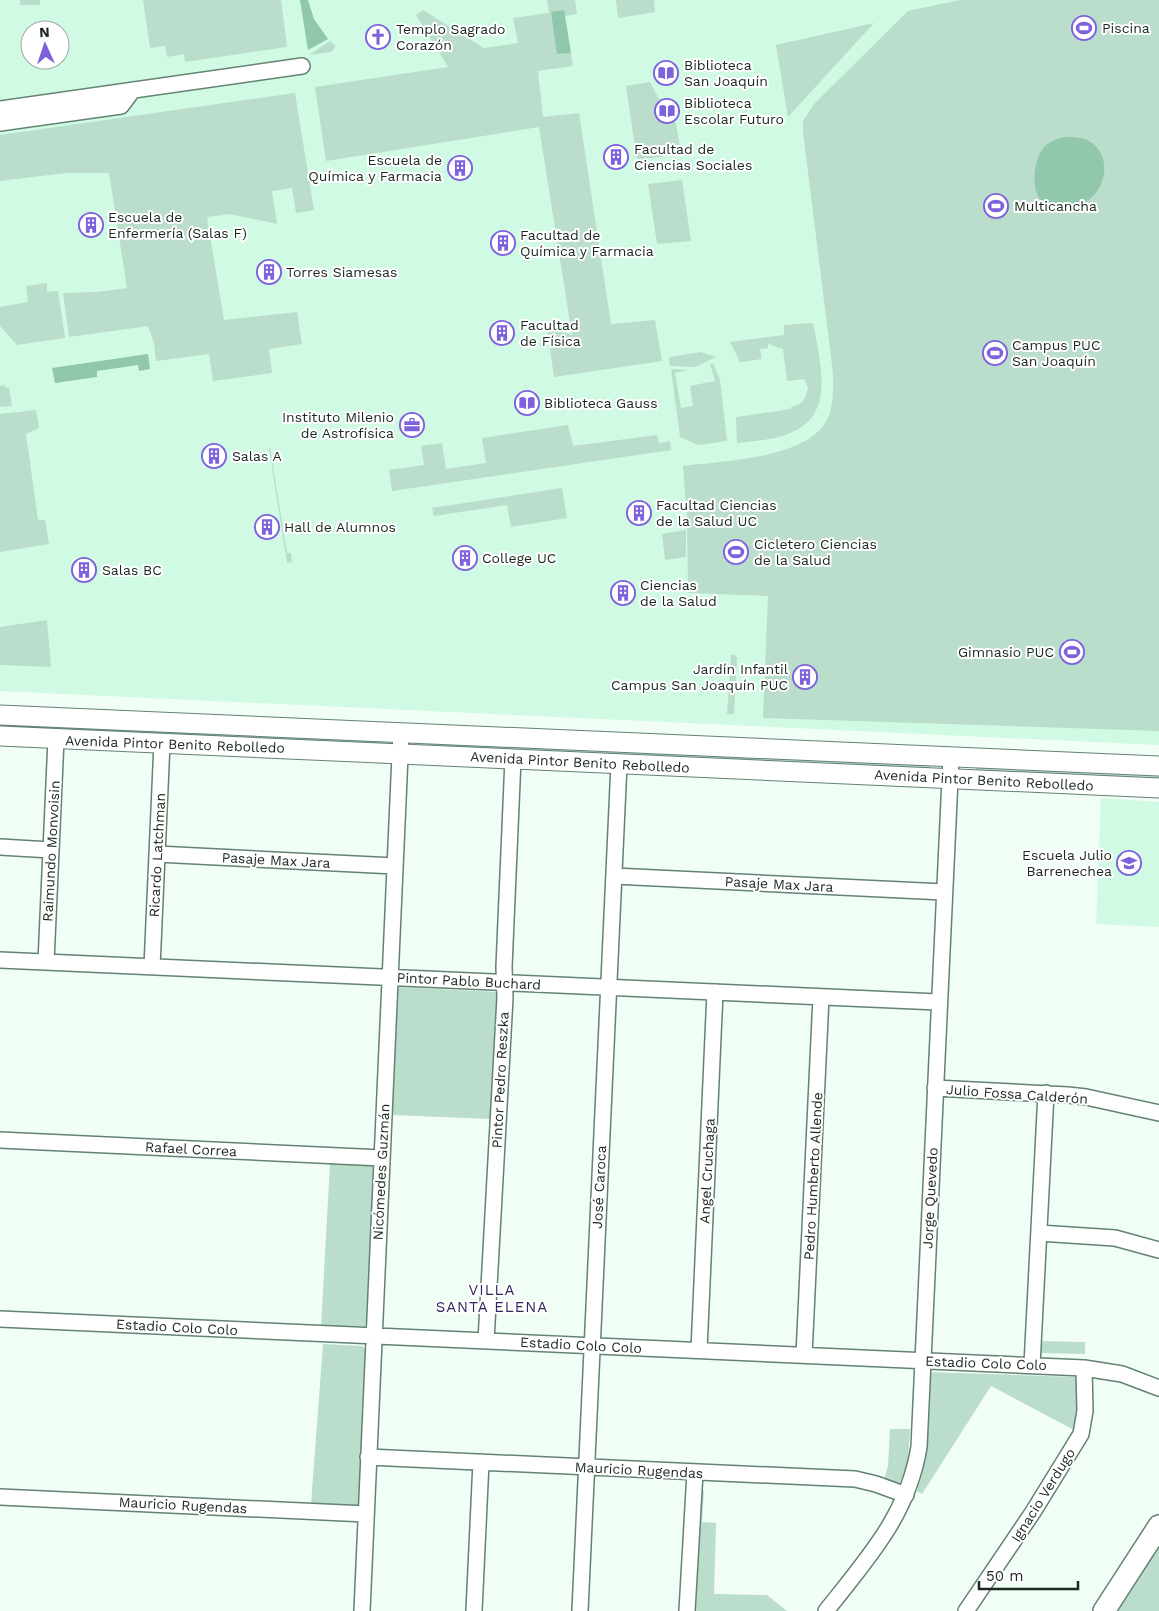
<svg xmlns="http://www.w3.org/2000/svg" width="1159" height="1611" font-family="'Work Sans',sans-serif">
<rect width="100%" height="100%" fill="#f0fef6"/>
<path fill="#d0fae4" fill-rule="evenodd" d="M0,0H1159V745L0,691ZM30,30H60V60H30Z
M1101,798L1159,802V927L1096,924Z"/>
<path fill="#bbddcb" d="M20,0H40V5H20Z
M143,0H281L287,47L185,62L184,54L167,57L165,46L150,48Z
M547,0H575L577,14L565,16L573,66L538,71L543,117L579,113L611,324L655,320L662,361L554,377L547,328L572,335L539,127L326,161L315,87L448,67L416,15L423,10L484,48L518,43L513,18L549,13Z
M616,0H654L655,12L618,18Z
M960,0H1159V731L763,718L768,596L688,593L687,517L683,466C722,461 814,459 829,415C834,402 833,386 833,373L803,132V121L814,104L908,11Z
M874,23L788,117L776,45Z
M330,41L336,46L331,52L309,55Z
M650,82L659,99L662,98L660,116L669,118L670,122L676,123L681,154L637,160L626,86Z
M295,93L314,210L296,213L292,188L272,191L277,224L230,214L207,217L224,320L297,312L302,344L269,349L272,373L213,381L209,354L156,361L154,343L148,326L69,337L63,293L97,292L127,288L109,173H66L0,181V135Z
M682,180L691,241L657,244L648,184Z
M47,283V292L58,291L65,338L17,345L0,326V307L28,302L26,286Z
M812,323L814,327C820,364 836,415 790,433C774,440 754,441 737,443L736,417L791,409V407C803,405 805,400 808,388L804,379L787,381L783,349L768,344V348L760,349L762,359L740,362L730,342L784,335V325Z
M701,352L716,357L695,367L670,366L669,357Z
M713,363L720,380L727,441L698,445L680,437L671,369L688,370L675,373L681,408L693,406L690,386L715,381L710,364Z
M5,385V388L9,387L12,406L0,407V386Z
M36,410L39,428L26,434L38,520H45L49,544L0,552V414Z
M568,425L573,446L657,435L659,443L670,441L671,450L392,491L389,470L424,465L421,446L442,443L446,469L486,463L482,438Z
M270,447L287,553H291L292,562L287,563L269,448Z
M562,488L567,518L511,527L507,505L434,516L432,508Z
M686,530V557L665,560L662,534Z
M47,620L51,667L0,665V627Z
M731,655H735L737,658L734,714H727Z
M22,726L380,741V750L22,734Z
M429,742L930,765V771L430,749Z
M976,764L1159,772V782L976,774Z
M398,987L497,992L491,1119L392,1115Z
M330,1164L371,1165L376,1169L370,1320L364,1327H321Z
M1041,1341L1085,1342V1354L1041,1353Z
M323,1344L362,1346L369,1353L361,1506L311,1504Z
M929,1372L1076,1377L1082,1391L1076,1431L991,1386L922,1494L917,1491C931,1453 928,1413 929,1372Z
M890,1429H910L908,1461L899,1485L883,1483L888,1466Z
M698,1490L704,1491L702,1522L716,1523L714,1594L767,1595L787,1611H692Z
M1159,1540V1611H1112Z"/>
<path fill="#91c7ac" d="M300,0H308L314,19L328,39L308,50Z
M564,10L571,53L557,54L551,12Z
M1064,137C1072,137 1080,137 1087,140C1113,153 1108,190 1084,203C1077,206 1066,206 1058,207C1050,207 1043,206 1039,198C1031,184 1034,160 1044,147C1050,141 1057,139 1064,137Z
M148,354L150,369L139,371L138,365L97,371V377L55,383L52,368Z"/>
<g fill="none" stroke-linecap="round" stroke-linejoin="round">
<defs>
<path id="minor" d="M0,109L302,66
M0,123L121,106L133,90
M0,847L51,850
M157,854L395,866
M614,876L944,892
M0,960L938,1002
M46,962L56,739
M152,967L162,743
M935,1088L1068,1095L1086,1097L1159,1113
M0,1140L382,1158
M1039,1233L1115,1238L1159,1250
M0,1319L1084,1368L1122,1374L1159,1388
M486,1341L505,998L504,967L513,759
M699,1350L715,992
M804,1355L821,997
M1032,1365L1046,1093
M368,1457L855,1479L876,1484L906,1495
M0,1497L366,1514
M362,1611L401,733
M474,1611L481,1462
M580,1611L619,764
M687,1611L695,1472
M826,1611C867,1559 908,1515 919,1447L951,757
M966,1611L1033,1512L1081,1434L1085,1411L1084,1368"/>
<path id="tertiary" d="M0,715L1159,766
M0,736L1159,788"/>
<path id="secondary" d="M1104,1611L1159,1526"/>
</defs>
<use href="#minor" stroke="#638272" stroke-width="18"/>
<use href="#tertiary" stroke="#638272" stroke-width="21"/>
<use href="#secondary" stroke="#638272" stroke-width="24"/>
<use href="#minor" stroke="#fff" stroke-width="15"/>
<use href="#tertiary" stroke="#fff" stroke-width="19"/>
<use href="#secondary" stroke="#fff" stroke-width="21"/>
</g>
<defs>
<symbol id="stadium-ring" viewBox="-11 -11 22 22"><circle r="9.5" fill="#fff" stroke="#7e62dd" stroke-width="1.5"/><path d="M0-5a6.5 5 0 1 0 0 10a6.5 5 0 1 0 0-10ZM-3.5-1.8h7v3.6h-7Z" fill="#7e62dd"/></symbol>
<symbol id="church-ring" viewBox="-11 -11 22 22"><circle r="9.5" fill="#fff" stroke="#7e62dd" stroke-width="1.5"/><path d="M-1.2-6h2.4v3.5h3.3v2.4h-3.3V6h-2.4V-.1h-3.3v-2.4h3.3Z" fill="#7e62dd"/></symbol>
<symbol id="library-ring" viewBox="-11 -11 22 22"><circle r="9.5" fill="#fff" stroke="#7e62dd" stroke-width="1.5"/><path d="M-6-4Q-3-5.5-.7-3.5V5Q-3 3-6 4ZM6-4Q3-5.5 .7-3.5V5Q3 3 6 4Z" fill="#7e62dd"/></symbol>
<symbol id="building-ring" viewBox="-11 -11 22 22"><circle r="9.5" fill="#fff" stroke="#7e62dd" stroke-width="1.5"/><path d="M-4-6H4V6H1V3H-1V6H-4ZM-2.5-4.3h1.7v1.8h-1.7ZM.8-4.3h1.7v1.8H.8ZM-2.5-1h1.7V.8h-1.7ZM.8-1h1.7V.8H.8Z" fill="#7e62dd"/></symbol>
<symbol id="office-ring" viewBox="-11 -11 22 22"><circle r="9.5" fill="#fff" stroke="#7e62dd" stroke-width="1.5"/><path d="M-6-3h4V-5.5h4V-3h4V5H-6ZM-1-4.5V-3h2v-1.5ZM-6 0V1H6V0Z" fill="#7e62dd"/></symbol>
<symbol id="school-ring" viewBox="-11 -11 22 22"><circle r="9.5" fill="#fff" stroke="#7e62dd" stroke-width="1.5"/><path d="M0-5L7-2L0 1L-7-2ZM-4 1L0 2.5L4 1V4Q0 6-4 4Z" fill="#7e62dd"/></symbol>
</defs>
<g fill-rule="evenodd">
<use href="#stadium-ring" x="1070" y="14" width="28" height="28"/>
<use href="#church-ring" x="364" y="23" width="28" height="28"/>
<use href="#library-ring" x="652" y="59" width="28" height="28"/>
<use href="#library-ring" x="653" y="97" width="28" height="28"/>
<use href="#building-ring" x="602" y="143" width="28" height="28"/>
<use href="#building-ring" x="446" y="154" width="28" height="28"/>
<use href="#stadium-ring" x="982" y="192" width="28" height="28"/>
<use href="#building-ring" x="77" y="211" width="28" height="28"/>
<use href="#building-ring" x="489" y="229" width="28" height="28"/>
<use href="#building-ring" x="255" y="258" width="28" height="28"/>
<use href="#building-ring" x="488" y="319" width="28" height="28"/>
<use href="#stadium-ring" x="981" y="339" width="28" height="28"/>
<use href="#library-ring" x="513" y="389" width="28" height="28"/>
<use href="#office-ring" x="398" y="411" width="28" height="28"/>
<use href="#building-ring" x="200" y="442" width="28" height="28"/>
<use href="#building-ring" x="625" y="499" width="28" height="28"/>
<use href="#building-ring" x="253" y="513" width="28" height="28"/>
<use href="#stadium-ring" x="722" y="538" width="28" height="28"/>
<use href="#building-ring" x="451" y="544" width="28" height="28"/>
<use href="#building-ring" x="70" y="556" width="28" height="28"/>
<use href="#building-ring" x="609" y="579" width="28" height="28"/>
<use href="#stadium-ring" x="1058" y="638" width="28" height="28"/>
<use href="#building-ring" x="791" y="663" width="28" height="28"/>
<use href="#school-ring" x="1115" y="849" width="28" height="28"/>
</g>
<g text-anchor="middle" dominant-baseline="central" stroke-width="4" stroke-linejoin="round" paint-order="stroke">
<g font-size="14" fill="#1b2721" stroke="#fff" text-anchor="start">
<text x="1102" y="28">Piscina</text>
<text x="396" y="29">Templo Sagrado<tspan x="396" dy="16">Corazón</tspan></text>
<text x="684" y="65">Biblioteca<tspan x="684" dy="16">San Joaquín</tspan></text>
<text x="684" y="103">Biblioteca<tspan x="684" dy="16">Escolar Futuro</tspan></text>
<text x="634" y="149">Facultad de<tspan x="634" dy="16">Ciencias Sociales</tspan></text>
<text x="442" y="160" text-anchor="end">Escuela de<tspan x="442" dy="16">Química y Farmacia</tspan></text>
<text x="1014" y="206">Multicancha</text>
<text x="108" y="217">Escuela de<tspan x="108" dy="16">Enfermería (Salas F)</tspan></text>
<text x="520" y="235">Facultad de<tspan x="520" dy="16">Química y Farmacia</tspan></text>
<text x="286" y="272">Torres Siamesas</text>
<text x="520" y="325">Facultad<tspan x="520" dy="16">de Física</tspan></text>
<text x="1012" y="345">Campus PUC<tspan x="1012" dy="16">San Joaquín</tspan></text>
<text x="544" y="403">Biblioteca Gauss</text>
<text x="394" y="417" text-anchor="end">Instituto Milenio<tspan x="394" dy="16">de Astrofísica</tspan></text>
<text x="232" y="456">Salas A</text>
<text x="656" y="505">Facultad Ciencias<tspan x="656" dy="16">de la Salud UC</tspan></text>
<text x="284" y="527">Hall de Alumnos</text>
<text x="754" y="544">Cicletero Ciencias<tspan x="754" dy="16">de la Salud</tspan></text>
<text x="482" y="558">College UC</text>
<text x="102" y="570">Salas BC</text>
<text x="640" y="585">Ciencias<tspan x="640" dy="16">de la Salud</tspan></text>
<text x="1054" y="652" text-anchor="end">Gimnasio PUC</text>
<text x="788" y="669" text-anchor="end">Jardín Infantil<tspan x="788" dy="16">Campus San Joaquín PUC</tspan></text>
<text x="1112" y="855" text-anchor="end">Escuela Julio<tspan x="1112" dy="16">Barrenechea</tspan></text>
</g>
<g font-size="14" fill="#1b2721" stroke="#fff">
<text transform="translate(175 744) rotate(2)">Avenida Pintor Benito Rebolledo</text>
<text transform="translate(580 762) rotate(3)">Avenida Pintor Benito Rebolledo</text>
<text transform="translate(984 780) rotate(3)">Avenida Pintor Benito Rebolledo</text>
<text transform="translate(51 851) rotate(-87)">Raimundo Monvoisin</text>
<text transform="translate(157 855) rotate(-87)">Ricardo Latchman</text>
<text transform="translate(276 860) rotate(3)">Pasaje Max Jara</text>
<text transform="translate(779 884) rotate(3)">Pasaje Max Jara</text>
<text transform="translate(469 981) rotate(3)">Pintor Pablo Buchard</text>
<text transform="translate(500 1080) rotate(-87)">Pintor Pedro Reszka</text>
<text transform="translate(1017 1094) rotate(4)">Julio Fossa Calderón</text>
<text transform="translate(191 1149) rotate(3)">Rafael Correa</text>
<text transform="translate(707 1171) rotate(-87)">Angel Cruchaga</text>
<text transform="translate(381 1172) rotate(-87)">Nicómedes Guzmán</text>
<text transform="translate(813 1176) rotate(-87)">Pedro Humberto Allende</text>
<text transform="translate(599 1187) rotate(-87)">José Caroca</text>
<text transform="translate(930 1198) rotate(-87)">Jorge Quevedo</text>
<text transform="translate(177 1327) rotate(3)">Estadio Colo Colo</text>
<text transform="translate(581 1345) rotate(3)">Estadio Colo Colo</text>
<text transform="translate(986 1363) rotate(2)">Estadio Colo Colo</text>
<text transform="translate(639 1470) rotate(3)">Mauricio Rugendas</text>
<text transform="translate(1043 1495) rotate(-58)">Ignacio Verdugo</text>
<text transform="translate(183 1505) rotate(3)">Mauricio Rugendas</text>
</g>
<g font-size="15" letter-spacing="1" fill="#322560" stroke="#fff">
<text x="492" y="1290">VILLA<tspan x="492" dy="17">SANTA ELENA</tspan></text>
</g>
</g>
<g transform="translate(45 45) rotate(357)"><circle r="24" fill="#ffffff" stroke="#a4a9a6"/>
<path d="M0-4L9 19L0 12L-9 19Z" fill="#7e62dd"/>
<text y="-8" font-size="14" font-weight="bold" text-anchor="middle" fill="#1b2721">N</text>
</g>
<path d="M979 1581v8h99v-8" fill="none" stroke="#1b2721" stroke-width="2.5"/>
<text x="986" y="1581" font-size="15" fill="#1b2721" stroke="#ffffff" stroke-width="4" paint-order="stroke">50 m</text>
</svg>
